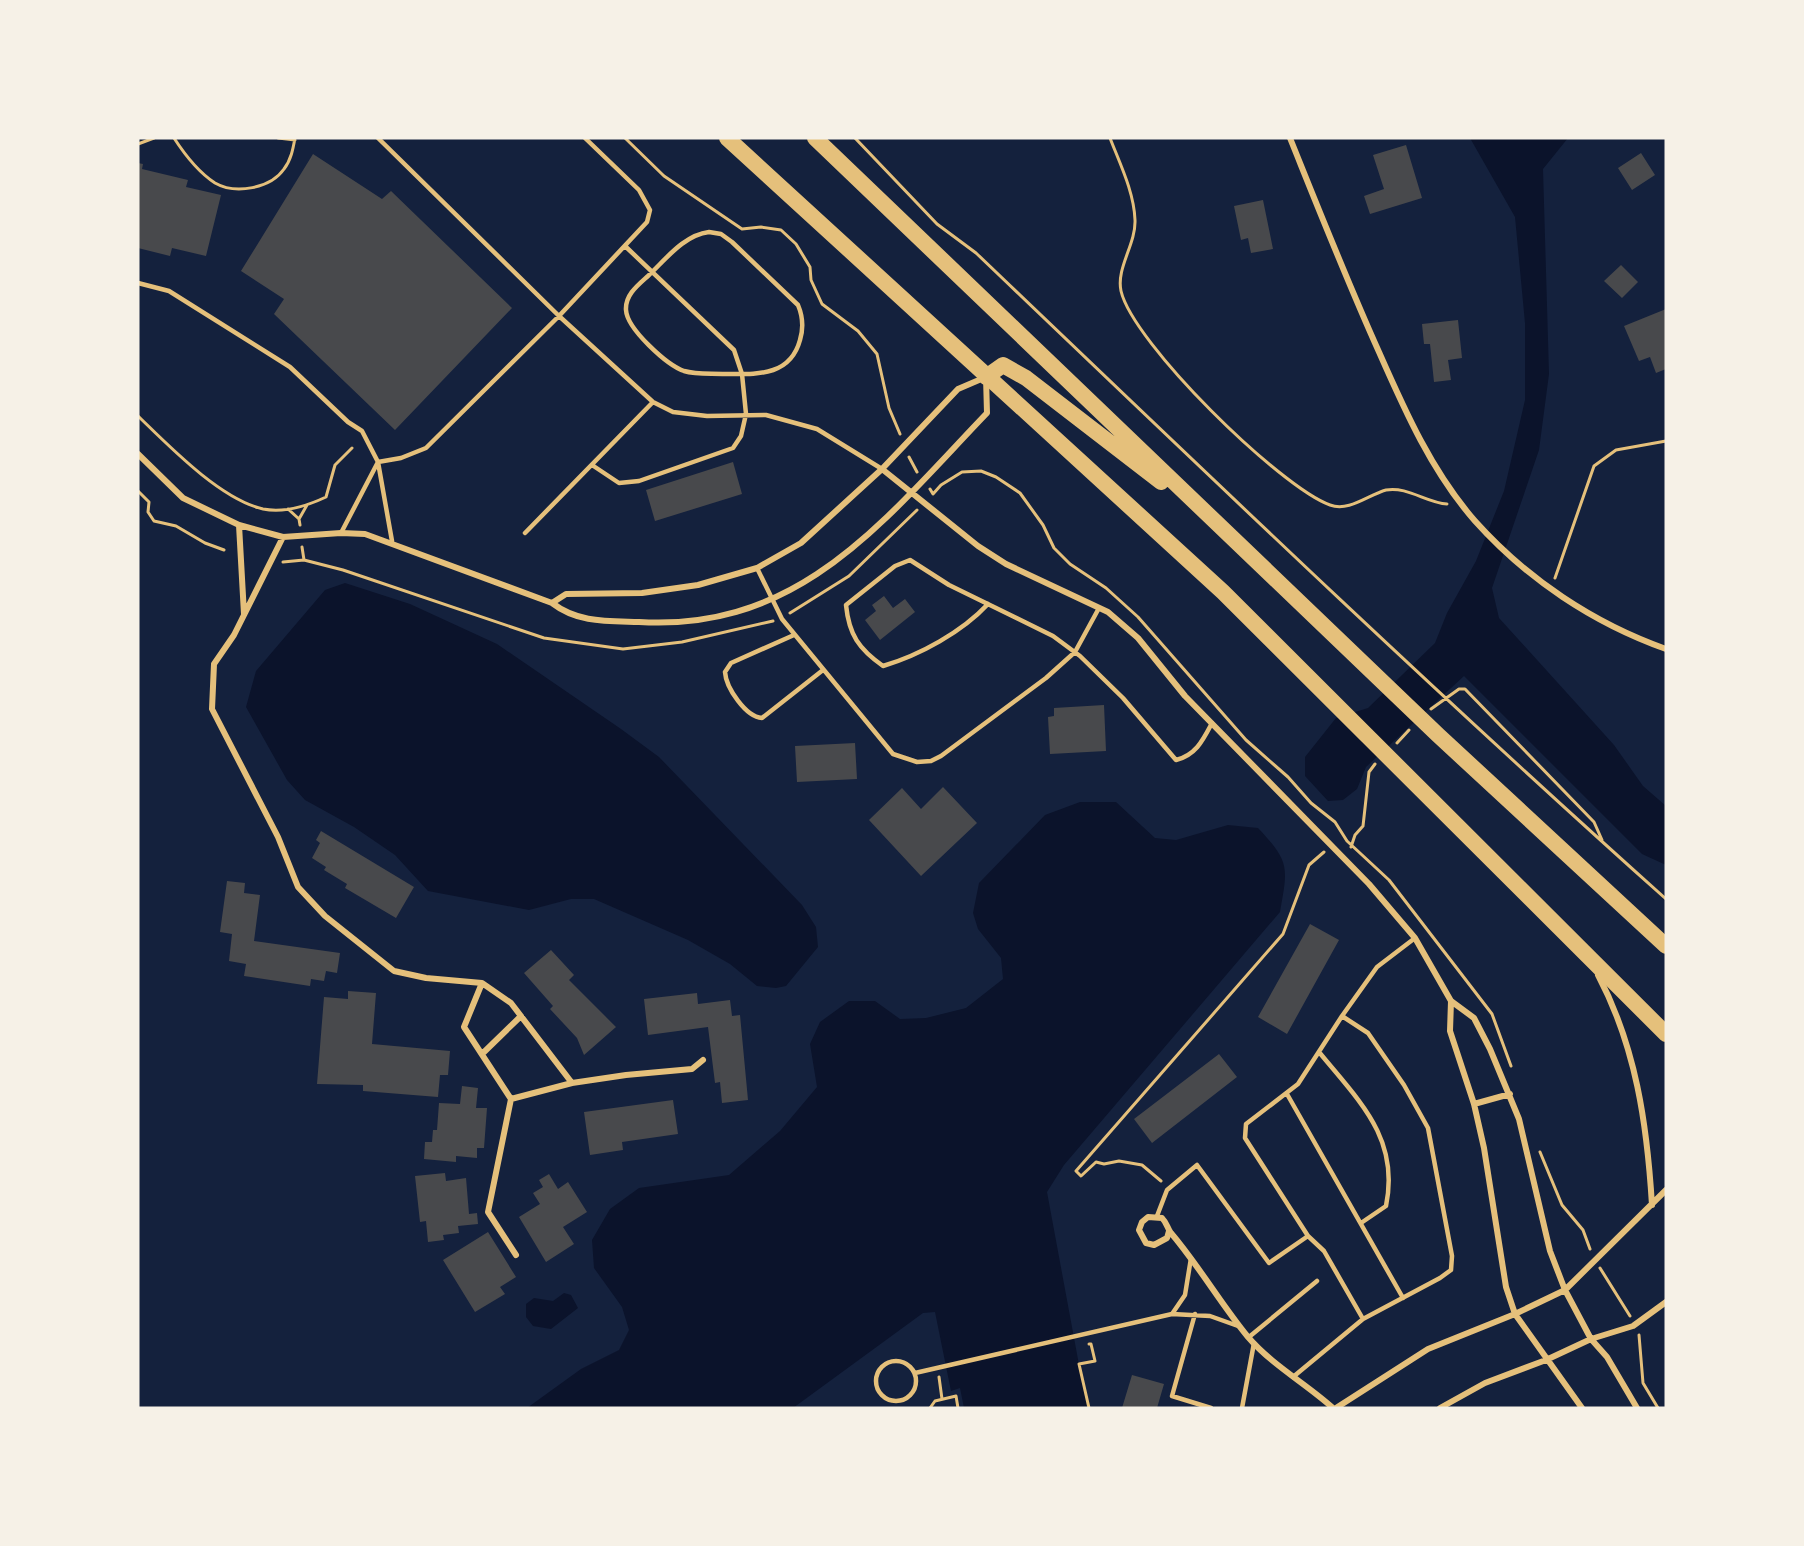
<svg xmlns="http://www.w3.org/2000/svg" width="1804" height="1546" font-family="Rubik,sans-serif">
<rect width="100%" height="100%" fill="#14213d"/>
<path fill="#0b132b" d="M1470,138H1568L1543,169L1549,374L1539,450L1492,588L1499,618L1614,745L1643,786L1666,806V865L1642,854L1464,676L1366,767L1357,789L1343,800L1328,801L1305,776V757L1336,718L1368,708L1435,643L1447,613L1476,561L1504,491L1525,400V323L1515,217Z
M345,583L410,604L497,644L621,729L659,757L802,905L816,927L818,947L786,986L776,988L757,986L730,964L688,940L594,899H571L529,910L428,891L395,855L354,827L305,800L287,780L246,707L256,671L325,590Z
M1080,802H1116L1155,838L1176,840L1228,825L1258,828C1290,862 1288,867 1280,912L1064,1165L1047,1192L1087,1408H964L960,1388L951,1391L935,1312L923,1313L793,1408H527L581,1369L619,1350L629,1330L622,1307L594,1268L592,1240L610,1209L639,1188L729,1175L780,1131L817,1087L810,1044L820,1022L849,1001H875L900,1019L926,1018L966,1008L1003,979L1001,958L978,929L973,913L979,883L1045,815Z
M564,1293L571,1295L578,1308L551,1329L533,1326L526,1317V1304L534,1298L553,1301Z"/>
<path fill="#48494c" d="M1406,145L1422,198L1370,214L1364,196L1384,189L1373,155Z
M1641,153L1655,175L1632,190L1618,168Z
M313,154L382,199L391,191L512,308L395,430L274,314L284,299L241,271Z
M138,163L143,164L142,169L188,180L186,187L221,195L206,256L172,248L170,256L138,248Z
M1263,200L1273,249L1251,253L1248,238L1241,240L1234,206Z
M1621,265L1638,282L1622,298L1604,281Z
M1666,309V369L1656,373L1650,357L1639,361L1624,326Z
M1458,320L1462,358L1448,360L1451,380L1434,382L1430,344H1424L1422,324Z
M733,462L742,494L655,521L646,490Z
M884,596L893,608L905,599L915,612L880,640L865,620L876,611L872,605Z
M1104,705L1106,751L1050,754L1048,717L1054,716V708Z
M855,743L857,779L797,782L795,746Z
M943,787L977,823L921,876L869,820L902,788L921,809Z
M321,831L414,887L396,918L345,888L347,884L324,870L326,867L312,858L320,843L316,840Z
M227,881L245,883L244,893L260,895L254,941L340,953L337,973L326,971L324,981L311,979L310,986L244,976L246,964L229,961L232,934L220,932Z
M1310,924L1339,940L1287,1034L1258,1017Z
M551,950L574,975L569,980L616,1027L584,1055L577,1038L550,1009L553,1006L524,973Z
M348,991L376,993L372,1044L450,1051L448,1075H440L438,1097L363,1091V1085L317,1084L324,997L348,999Z
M697,993L698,1004L730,1000L732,1016L740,1015L748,1100L722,1103L720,1082L715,1083L708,1027L648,1035L644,999Z
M1219,1054L1237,1077L1152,1143L1134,1119Z
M462,1086L478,1088L476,1108H487L484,1148H477V1158L456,1156V1162L424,1159L425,1142H432L433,1130H437L439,1103L460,1104Z
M673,1100L678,1134L622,1142L623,1150L590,1155L584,1112Z
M445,1173L446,1181L466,1178L469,1214L477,1213L478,1224L458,1226L459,1233L443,1235L444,1240L428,1242L426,1221L420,1222L415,1176Z
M549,1174L558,1189L568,1182L587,1212L563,1227L574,1244L546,1262L519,1217L540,1204L533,1193L543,1187L539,1180Z
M488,1232L516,1277L500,1287L505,1294L475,1312L443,1260Z
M1132,1375L1164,1384L1157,1408H1122Z"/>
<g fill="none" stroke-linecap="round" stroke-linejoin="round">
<path stroke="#e5c07b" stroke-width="3" d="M174,138C185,155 198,172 215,183C236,195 271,188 284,169C291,160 293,149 295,138
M278,138L295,140
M625,138L664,176L742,229L761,227L781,230L796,244L810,267L811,280L822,304L858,331L877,354L889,408L900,434
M855,138L937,224L976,253C1204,471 1431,689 1666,899
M1110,138C1120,164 1134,192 1135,220C1136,244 1116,268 1121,291C1133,343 1280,487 1330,505C1349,512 1368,495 1386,490C1407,486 1427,503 1447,504
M138,144L154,138
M138,416C169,446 220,499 263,509C284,513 307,506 326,497L335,465L352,448
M909,457L917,472
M930,489L933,494L941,485L962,472L981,471L996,477L1020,493L1043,525L1054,548L1070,564L1106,588L1138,617L1246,740L1288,777L1311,803L1335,822L1347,841L1389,880L1492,1014L1511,1066
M138,491L149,502L148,512L154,521L176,526L205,543L224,550
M288,509L299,519
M300,525L299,519L307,505
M302,547L304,560
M283,562L304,560L343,570L544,638L623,649L682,642L773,621
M1555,578L1594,466L1616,450L1666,441
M790,613L849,576L917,510
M1431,709L1459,689H1465L1594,822L1602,840
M1397,743L1409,730
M1351,847L1355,835L1363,826L1369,772L1375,764
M1540,1152L1562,1205L1583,1230L1590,1249
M1161,1181L1142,1165L1119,1161L1104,1164L1096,1162L1081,1176L1076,1171L1283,934L1309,865L1324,852
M1600,1268L1630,1316
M1639,1335L1643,1383L1658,1408
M1089,1344H1091L1095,1361L1079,1364L1089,1408
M939,1377L942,1399
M930,1408L935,1401L956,1396L958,1408"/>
<path stroke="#e5c07b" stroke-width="4.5" d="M378,138L559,316L653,402L673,412L707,416L766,415L817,429L882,469
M709,232L721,234L732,242L798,305C803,317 804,327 800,340C790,377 756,374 725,374C712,373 697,375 684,371C667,365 627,329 626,310C625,295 638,285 648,276C666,259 684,235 709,232Z
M138,283L169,291L290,367L348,422L362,431L378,462L401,458L426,448L559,316L647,222L650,210L639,190L585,138
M378,462L392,541
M592,465L619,483L639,481L733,448L741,436L746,414L742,374L734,350L625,246
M341,533L378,462
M525,533L653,402
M757,568L782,619L893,754L917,762L931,761L941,756L1046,678L1075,652L1099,608
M988,604C962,632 920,655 883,666C859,649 849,635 846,605L895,566L910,560L949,585L1053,636L1080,656L1123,698L1176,760C1196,755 1203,740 1212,723
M794,635L731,663L725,672C726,688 746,717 762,718L823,670
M1342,1016L1377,967L1415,938
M1319,1052C1359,1101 1400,1138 1386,1206L1361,1223
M1287,1094L1403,1298
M1157,1216L1167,1190L1197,1165L1269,1263L1308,1236L1324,1251L1363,1319L1293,1377
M1308,1236L1245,1138L1246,1124L1298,1084L1342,1016L1368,1033L1404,1085L1428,1128L1452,1256L1451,1270L1440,1278L1363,1319
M1172,1314L1185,1295L1191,1258
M1195,1314L1172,1396L1211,1408
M1249,1337L1317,1281
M876 1381a20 20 0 1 1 40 0a20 20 0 1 1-40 0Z
M915,1373L1172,1314L1210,1316L1238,1326
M1242,1408L1254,1343"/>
<path stroke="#e5c07b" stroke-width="6" d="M1290,138C1319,210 1347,281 1379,352C1405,411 1432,472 1475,521C1527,579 1593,623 1666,649
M138,454L183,498L239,525L283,537L341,533L365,534L552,603C578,623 607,621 639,622C801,632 885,519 987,413L986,377L958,389L882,469L801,543L757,568L698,585L642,593L566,594L552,603
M882,469L978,546L1006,564L1108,612L1138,638L1185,696L1369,884L1415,938L1451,1001L1474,1018L1490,1049L1519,1119L1550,1251L1565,1290L1591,1339L1607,1357L1637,1408
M239,525L244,614
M283,537L234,635L214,664L212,709L278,837L298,887L325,916L394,971L426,978L482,983L511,1003L572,1083L626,1075L692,1069L703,1060
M1598,975C1636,1047 1647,1124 1652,1205
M482,983L464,1027L511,1099
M1451,1001L1450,1031L1474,1104L1484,1148L1506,1287L1515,1314L1582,1408
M482,1054L521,1016
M1474,1104L1510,1094
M1169,1231L1167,1238L1154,1245L1146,1243L1139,1230L1142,1222L1148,1217L1162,1218C1167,1223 1167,1228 1171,1233C1199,1266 1221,1304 1248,1337C1272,1365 1305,1383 1333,1408
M516,1255L488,1212L511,1099L572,1083
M1336,1408L1428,1349L1515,1314L1565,1290L1666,1190
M1440,1408L1485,1383L1546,1360L1591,1339L1633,1326L1666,1302"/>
<path stroke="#e5c07b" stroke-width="16" d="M727,138L1223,592L1666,1034
M815,138L1438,735L1666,946
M986,377L1003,365L1026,378L1161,482"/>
</g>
<rect width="1804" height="1546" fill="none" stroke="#f6f1e7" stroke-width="279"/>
</svg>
